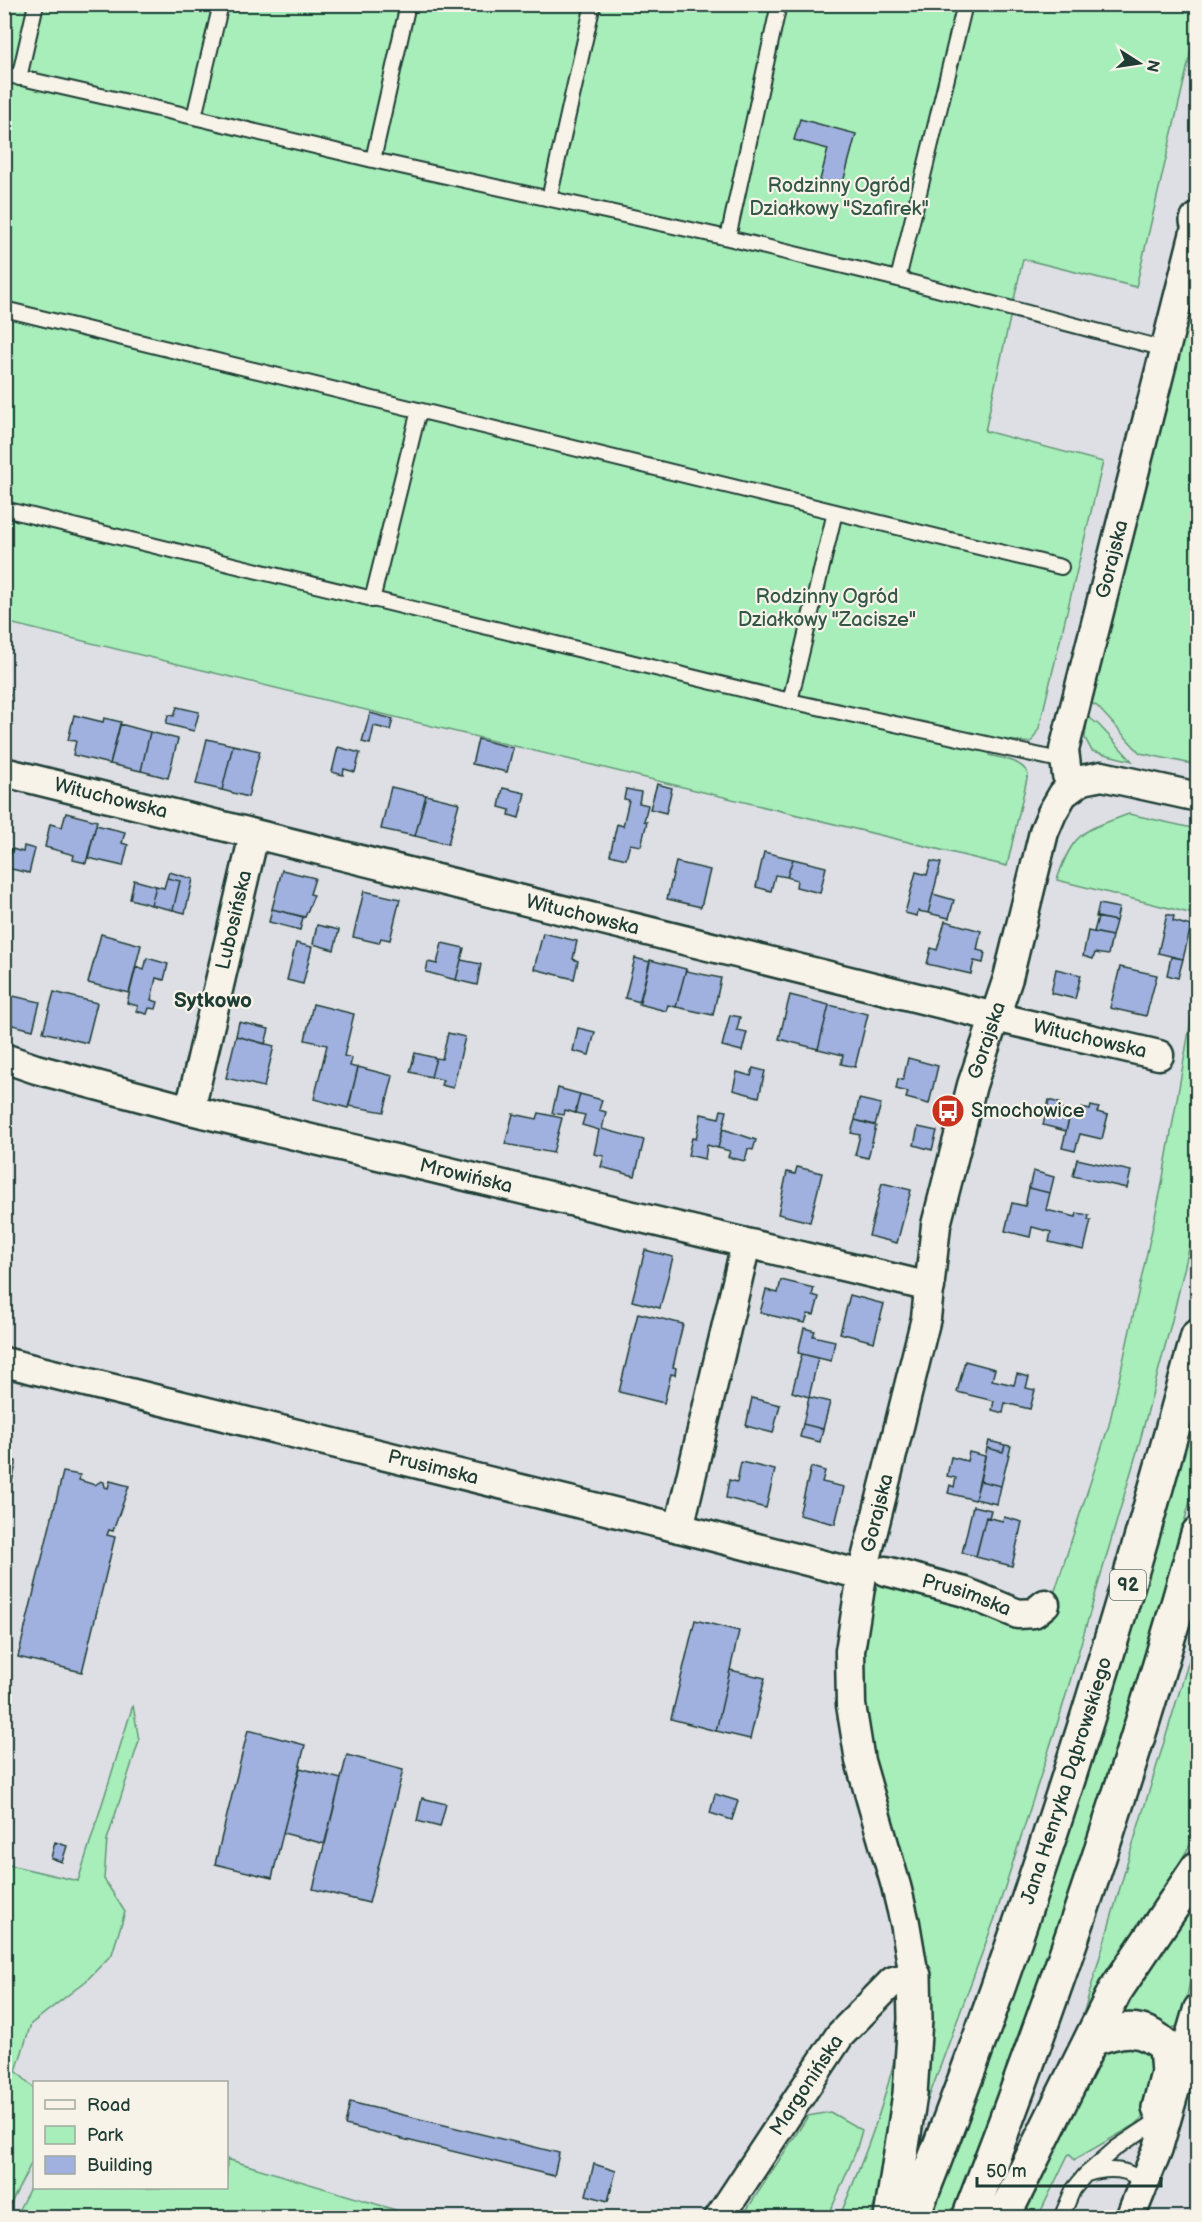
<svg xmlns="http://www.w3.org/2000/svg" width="1202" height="2222" font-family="'Balsamiq Sans',sans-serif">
<rect width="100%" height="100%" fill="#dddfe5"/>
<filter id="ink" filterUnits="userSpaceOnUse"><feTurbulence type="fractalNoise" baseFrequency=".0167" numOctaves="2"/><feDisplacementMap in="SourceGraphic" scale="12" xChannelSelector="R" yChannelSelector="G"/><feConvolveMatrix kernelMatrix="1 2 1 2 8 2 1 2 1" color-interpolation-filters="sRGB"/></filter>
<g filter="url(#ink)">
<path fill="#a7eeba" stroke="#639677" stroke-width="1.5" d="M5,5H1197V26L1136,287L1023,259L985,431L1103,462L1039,728L1031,743L993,738L989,755C1004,759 1021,760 1028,774L1007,866L5,622Z
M1197,270V765L1140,753L1097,706L1091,703Z
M1087,716L1099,725L1132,761L1092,751L1085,738Z
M1129,814L1197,829V915L1057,880C1073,831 1083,831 1129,814Z
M1197,986V1215L1172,1320L1138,1448L1061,1712L995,1918L919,2124L922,2098L862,1684L865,1646L875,1580L879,1579L1023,1620L1051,1603L1109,1425L1161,1189Z
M1197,1389V1477L1136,1692L1057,1932L1005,2082L953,2217L928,2218Z
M1197,1634V1751L1195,1750L1190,1761L1197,1763V1833L1089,2019L1083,2021L1082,2018L1129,1857Z
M133,1705L139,1741L107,1840L104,1879L125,1912L112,1954L86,1981L31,2024L16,2071L34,2088V2158L5,2215V1864L78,1881Z
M1197,1885V1947L1182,2021L1178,2026L1172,2028L1122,2014Z
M906,2027L885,2173L870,2217L839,2218C859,2170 881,2116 893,2065C896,2051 894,2037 906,2027Z
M1123,2040L1155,2055C1152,2079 1155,2109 1135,2125L1074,2160L1070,2154L1068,2155L1038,2217L1013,2218L1101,2050Z
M830,2112L862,2130L856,2151L828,2217H742L808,2116Z
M227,2159L419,2217H15L34,2180V2188H226Z"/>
<path fill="#a0b0df" stroke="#1f3d34" stroke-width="1.5" d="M800,119L856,134L841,190L819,184L828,149L794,140Z
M4,693L10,694L4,716Z
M177,707L199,712L194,731L166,724L168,715L174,716Z
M370,713L393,719L390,730L374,726L370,744L362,742Z
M74,715L103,722L104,718L121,722L110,764L73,755L76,741L68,740Z
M120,724L150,732L141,771L110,764Z
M150,732L178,739L168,778L141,771Z
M207,739L233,745L222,790L196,784Z
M478,739L513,748L507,772L472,764Z
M233,745L260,751L248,797L222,790Z
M338,747L360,753L355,772L344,769L343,775L332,772Z
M657,784L672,788L666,813L650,809Z
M391,787L426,795L415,836L381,829Z
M503,788L525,793L519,818L509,815L510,810L499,807Z
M626,789L641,792L639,803L648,805L644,821L647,822L641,846L630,844L626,859L610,855L617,824L623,826L629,800L624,799Z
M426,795L459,803L448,844L415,836Z
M66,813L97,821L86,863L73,860L74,855L45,847L50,824L62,827Z
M96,825L125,832L122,843L128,845L123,866L88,858Z
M24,846L35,849L29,873L7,868L12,849L23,852Z
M4,848L12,849L7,868H4Z
M764,852L793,859L787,877L775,875L771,891L756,887Z
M793,859L826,867L820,893L796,887L797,880L787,877Z
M931,861L941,863L928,913L918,911L917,916L905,913L916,872L927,875Z
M676,862L710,870L701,907L667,899Z
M282,870L315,878L310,894L314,895L305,917L272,909Z
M169,872L193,879L185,913L173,910L180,881L167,878Z
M167,878L180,881L173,910L151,905L156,886L164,888Z
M134,880L156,886L151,905L130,899Z
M364,891L400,899L390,940L381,938L379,943L353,937Z
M933,894L954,900L949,918L928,913Z
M1099,904L1119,908L1116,921L1096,917Z
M272,909L303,917L300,930L269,922Z
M1167,914L1174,916L1173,921L1191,926L1183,959L1158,953Z
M1098,917L1116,921L1112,936L1094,932Z
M945,921L981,931L977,950L985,952L983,963L974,961L971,974L927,964L931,948L937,950Z
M317,925L339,930L334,950L313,944Z
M1088,931L1112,936L1108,955L1095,953L1093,959L1083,956Z
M543,933L577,941L573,959L578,961L574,979L534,969Z
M101,934L141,945L129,993L88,983Z
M296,943L312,947L303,984L287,980Z
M442,943L464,948L456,980L426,972L428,962L437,964Z
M4,953L10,954L4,978Z
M1171,957L1183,959L1178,978L1167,975Z
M147,958L168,964L164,980L156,978L151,1000L158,1002L156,1009L149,1008L147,1014L136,1011L138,1006L127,1003L136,967L144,970Z
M635,958L650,962L640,1002L625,998Z
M461,960L481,964L477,985L456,980Z
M650,960L686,969L676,1007L668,1005L666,1011L639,1004Z
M1120,967L1157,975L1146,1016L1110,1008Z
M686,969V971L721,978L713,1015L676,1007Z
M1056,969L1081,975L1075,999L1051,993Z
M54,992L97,1003L87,1043L43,1032Z
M4,994L40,1002L33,1030L4,1023Z
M790,995L829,1005L818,1049L779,1039Z
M313,1004L354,1014L344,1056L352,1058L350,1066L358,1068L348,1108L314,1099L327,1045L305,1040Z
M829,1005L868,1014L855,1067L841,1064L843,1055L818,1049Z
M730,1015L740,1017L737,1030L747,1032L742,1051L722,1046Z
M239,1022L269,1029L265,1044L236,1036Z
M578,1028L595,1032L589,1055L573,1051Z
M448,1033L465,1037L453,1088L441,1085L443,1080L431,1077L436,1058L442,1059Z
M236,1036L274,1046L264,1087L226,1078Z
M415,1053L436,1058L431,1077L410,1072Z
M908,1058L938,1066L929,1104L906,1098L908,1092L896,1089L898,1079L903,1080Z
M358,1067L393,1076L384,1112L349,1106Z
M753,1068L765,1071L759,1097L733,1090L737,1072L751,1076Z
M558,1088L580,1094L575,1113L565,1110L564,1115L552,1113Z
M580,1094L602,1100L599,1110L606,1112L602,1129L644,1140L635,1176L601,1167L604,1156L594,1154L599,1130L582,1125L585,1115L575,1113Z
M859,1099L881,1104L875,1125L855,1120Z
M1049,1100L1059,1103L1058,1109L1071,1111L1066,1131L1043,1125Z
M1091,1106L1099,1108L1097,1112L1108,1115L1102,1139L1080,1134L1075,1151L1062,1148L1071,1111L1081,1114L1082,1108L1090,1110Z
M721,1110L727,1111L718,1148L707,1145L705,1159L688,1155L692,1138L696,1139L701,1114L719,1118Z
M539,1113L562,1118L553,1153L505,1144L513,1114L537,1119Z
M855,1120L876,1126L868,1158L855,1155L860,1135L851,1133Z
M918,1127L937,1131L932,1150L914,1145Z
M723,1129L756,1140L753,1150L748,1149L745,1161L728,1157L730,1151L718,1148Z
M1077,1159L1131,1171L1127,1188L1073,1176Z
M797,1167L822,1173L810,1222L778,1214L787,1172L795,1174Z
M1033,1171L1054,1177L1050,1193L1029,1188Z
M882,1183L911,1190L897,1243L869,1236Z
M1029,1188L1050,1193L1046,1210L1076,1217L1077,1213L1089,1215L1088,1220H1091L1084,1250L1049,1242L1051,1232L1032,1227L1030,1237L1005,1231L1012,1203L1025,1206Z
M645,1250L673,1257L660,1308L632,1301Z
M781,1280L814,1288L812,1295L819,1297L814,1315L808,1314L805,1323L760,1313L766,1290L778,1293Z
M850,1295L884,1304L874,1342L840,1333Z
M638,1313L683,1324L673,1367L676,1368L675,1375L671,1374L664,1403L619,1392Z
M804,1328L815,1331L813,1336L835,1341L831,1361L798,1353Z
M802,1354L818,1358L809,1397L792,1392Z
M965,1361L995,1369L992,1380L1014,1385L1017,1374L1029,1377L1026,1388L1035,1390L1030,1409L1005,1403L1003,1413L992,1410L994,1401L957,1392Z
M809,1397L830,1402L823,1429L803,1424Z
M752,1398L780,1405L773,1433L746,1426Z
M803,1424L823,1429L820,1442L800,1437Z
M989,1441L1005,1445L1003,1452L987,1448Z
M1005,1445L1011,1446L1001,1486L980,1481L987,1448L1003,1452Z
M969,1452L985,1456L975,1500L948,1493L950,1485L954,1487L956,1478L947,1476L951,1457L967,1461Z
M7,1459L16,1461V1465L7,1502L4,1501V1463Z
M741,1462L775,1470L766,1508L726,1498L729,1480L737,1482Z
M811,1467L825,1471L822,1482L844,1487L835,1524L799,1515Z
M63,1472L80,1475L79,1480L95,1485L101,1481L104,1482L105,1487L108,1488L110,1481L129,1486L113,1531L109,1530L107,1535L115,1537L82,1672L18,1657Z
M980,1481L1001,1486L997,1504L975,1499Z
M973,1506L991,1510L989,1518L986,1517L976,1556L962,1553Z
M986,1517L1003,1521L1004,1517L1022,1522L1012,1566L976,1557Z
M695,1620L739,1631L716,1731L671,1719Z
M730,1670L765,1678L750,1739L716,1731Z
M248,1730L305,1745L272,1878L215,1864Z
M347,1755L403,1770L369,1903L313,1889Z
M300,1768L341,1779L325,1844L283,1833Z
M715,1794L738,1801L732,1820L710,1813Z
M422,1798L446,1804L440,1827L417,1821Z
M55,1842L67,1846L62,1862L51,1858Z
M350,2102L559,2153L554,2176L345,2125Z
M594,2164L616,2171L608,2201L586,2195Z"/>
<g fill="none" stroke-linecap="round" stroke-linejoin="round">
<defs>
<path id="lane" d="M4,74L194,117L373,160L728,238L898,279L1165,349
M19,78L36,4
M194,117L221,4
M373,160L408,4
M549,199L593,4
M728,238L779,4
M898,279L965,4
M4,309L1061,567
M4,509L790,701L1064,761
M372,600L419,410
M790,701L835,512
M1087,2174C1105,2168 1134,2166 1143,2187
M1061,2218L1073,2190L1085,2175L1116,2148L1152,2124L1157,2111"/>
<g id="street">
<path id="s1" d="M4,772L995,1017L1159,1055"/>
<path id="s2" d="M1072,786L1067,775L1064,750L1198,220"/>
<path id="s3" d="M4,1058L36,1069L190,1110L930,1287"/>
<path id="s4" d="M190,1110L254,835"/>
<path id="s5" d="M4,1362L679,1528L862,1575"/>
<path d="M679,1528L746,1244"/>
<path id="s6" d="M886,1571L965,1592L1018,1614L1034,1613L1045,1604"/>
<path id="s7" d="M719,2218L840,2035L893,1981L914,1976L905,1923L896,1886L860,1761L851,1705L850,1651L862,1575L926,1318L936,1225L972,1085L1008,978L1044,832L1052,813L1063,794L1082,780L1102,776L1198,797"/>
<path d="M1130,2218L1158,2148L1198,2009"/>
</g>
<g id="primary">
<path d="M1197,221L1198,220"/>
<path d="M1092,2039C1121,2028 1142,2024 1166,2047L1168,2073L1159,2108"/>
<path d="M891,2218L910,2094L915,2019L914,1976"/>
<path id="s8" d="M912,2218C1026,1930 1117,1635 1198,1336"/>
<path d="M969,2218C1056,1994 1133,1766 1198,1534"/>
<path d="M1001,2218L1009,2205L1115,1991L1198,1868"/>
</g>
</defs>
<use href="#lane" stroke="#1f3d34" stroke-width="18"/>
<use href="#street" stroke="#1f3d34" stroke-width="33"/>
<use href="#primary" stroke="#1f3d34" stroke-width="38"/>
<use href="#lane" stroke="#f7f3e8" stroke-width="14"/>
<use href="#street" stroke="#f7f3e8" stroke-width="28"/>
<use href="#primary" stroke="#f7f3e8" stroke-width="33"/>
</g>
</g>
<defs>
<symbol id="bus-disc" viewBox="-11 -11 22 22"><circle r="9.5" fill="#c8321e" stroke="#f7f3e8"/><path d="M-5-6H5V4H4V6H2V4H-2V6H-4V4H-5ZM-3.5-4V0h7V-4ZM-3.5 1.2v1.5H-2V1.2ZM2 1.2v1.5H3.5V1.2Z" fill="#fff"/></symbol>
</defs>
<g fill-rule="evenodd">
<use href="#bus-disc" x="929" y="1092" width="38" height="38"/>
</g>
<g text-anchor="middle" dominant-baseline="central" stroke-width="4.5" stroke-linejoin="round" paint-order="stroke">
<rect fill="#f7f3e8" stroke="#60746a" stroke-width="1.5" x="1110" y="1570" width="36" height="30" rx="4.5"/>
<g font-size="18" font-weight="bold" fill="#1f3d34">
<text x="1128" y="1585">92</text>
</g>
<g font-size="20" fill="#335848" stroke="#f7f3e8">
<text x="839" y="186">Rodzinny Ogród<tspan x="839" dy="23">Działkowy "Szafirek"</tspan></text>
<text x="827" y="597">Rodzinny Ogród<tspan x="827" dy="23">Działkowy "Zacisze"</tspan></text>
</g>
<g font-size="20" fill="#1f3d34" stroke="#f7f3e8">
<text stroke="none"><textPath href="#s2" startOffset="234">Gorajska</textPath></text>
<text stroke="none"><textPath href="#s1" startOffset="110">Wituchowska</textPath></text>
<text stroke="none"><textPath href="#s1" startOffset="596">Wituchowska</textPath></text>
<text stroke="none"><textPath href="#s4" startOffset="195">Lubosińska</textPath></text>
<text stroke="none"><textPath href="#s1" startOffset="1118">Wituchowska</textPath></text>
<text stroke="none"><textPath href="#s7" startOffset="1276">Gorajska</textPath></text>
<text stroke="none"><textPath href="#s3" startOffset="477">Mrowińska</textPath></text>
<text stroke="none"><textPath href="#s5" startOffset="442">Prusimska</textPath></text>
<text stroke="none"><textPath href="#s7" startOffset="790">Gorajska</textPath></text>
<text stroke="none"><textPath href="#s6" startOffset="84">Prusimska</textPath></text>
<text stroke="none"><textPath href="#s8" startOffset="464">Jana Henryka Dąbrowskiego</textPath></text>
<text stroke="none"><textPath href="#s7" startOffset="159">Margonińska</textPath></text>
</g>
<g font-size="20" fill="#1f3d34" stroke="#f7f3e8" text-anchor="start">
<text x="971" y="1111">Smochowice</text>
</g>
<g font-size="21" font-weight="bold" fill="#1f3d34" stroke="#f7f3e8">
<text x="213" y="1000">Sytkowo</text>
</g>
</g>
<rect width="1202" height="2222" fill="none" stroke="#f7f3e8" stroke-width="24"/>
<rect x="12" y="12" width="1178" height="2198" fill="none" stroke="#1f3d34" stroke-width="2" filter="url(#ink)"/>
<rect x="33" y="2081" width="195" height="108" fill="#f7f3e8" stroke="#a1aaa0" stroke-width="1.5"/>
<rect x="45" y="2100" width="30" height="9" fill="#f7f3e8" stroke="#a1aaa0" stroke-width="1.5"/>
<text x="87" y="2111" font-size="18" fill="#1f3d34">Road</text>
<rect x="45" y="2126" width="30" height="18" fill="#a7eeba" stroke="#a1aaa0" stroke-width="1.5"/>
<text x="87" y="2141" font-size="18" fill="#1f3d34">Park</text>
<rect x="45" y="2156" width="30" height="18" fill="#a0b0df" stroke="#a1aaa0" stroke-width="1.5"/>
<text x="87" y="2171" font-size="18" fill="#1f3d34">Building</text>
<g transform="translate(1139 63) rotate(102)" stroke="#f7f3e8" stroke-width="4.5" paint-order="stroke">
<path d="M0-4.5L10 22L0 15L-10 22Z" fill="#1f3d34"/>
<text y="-9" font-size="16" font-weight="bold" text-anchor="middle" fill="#1f3d34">N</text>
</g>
<path d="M977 2177v9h184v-9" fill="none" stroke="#1f3d34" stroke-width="3"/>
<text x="986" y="2177" font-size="18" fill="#1f3d34" stroke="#f7f3e8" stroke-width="4.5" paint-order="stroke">50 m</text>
</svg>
